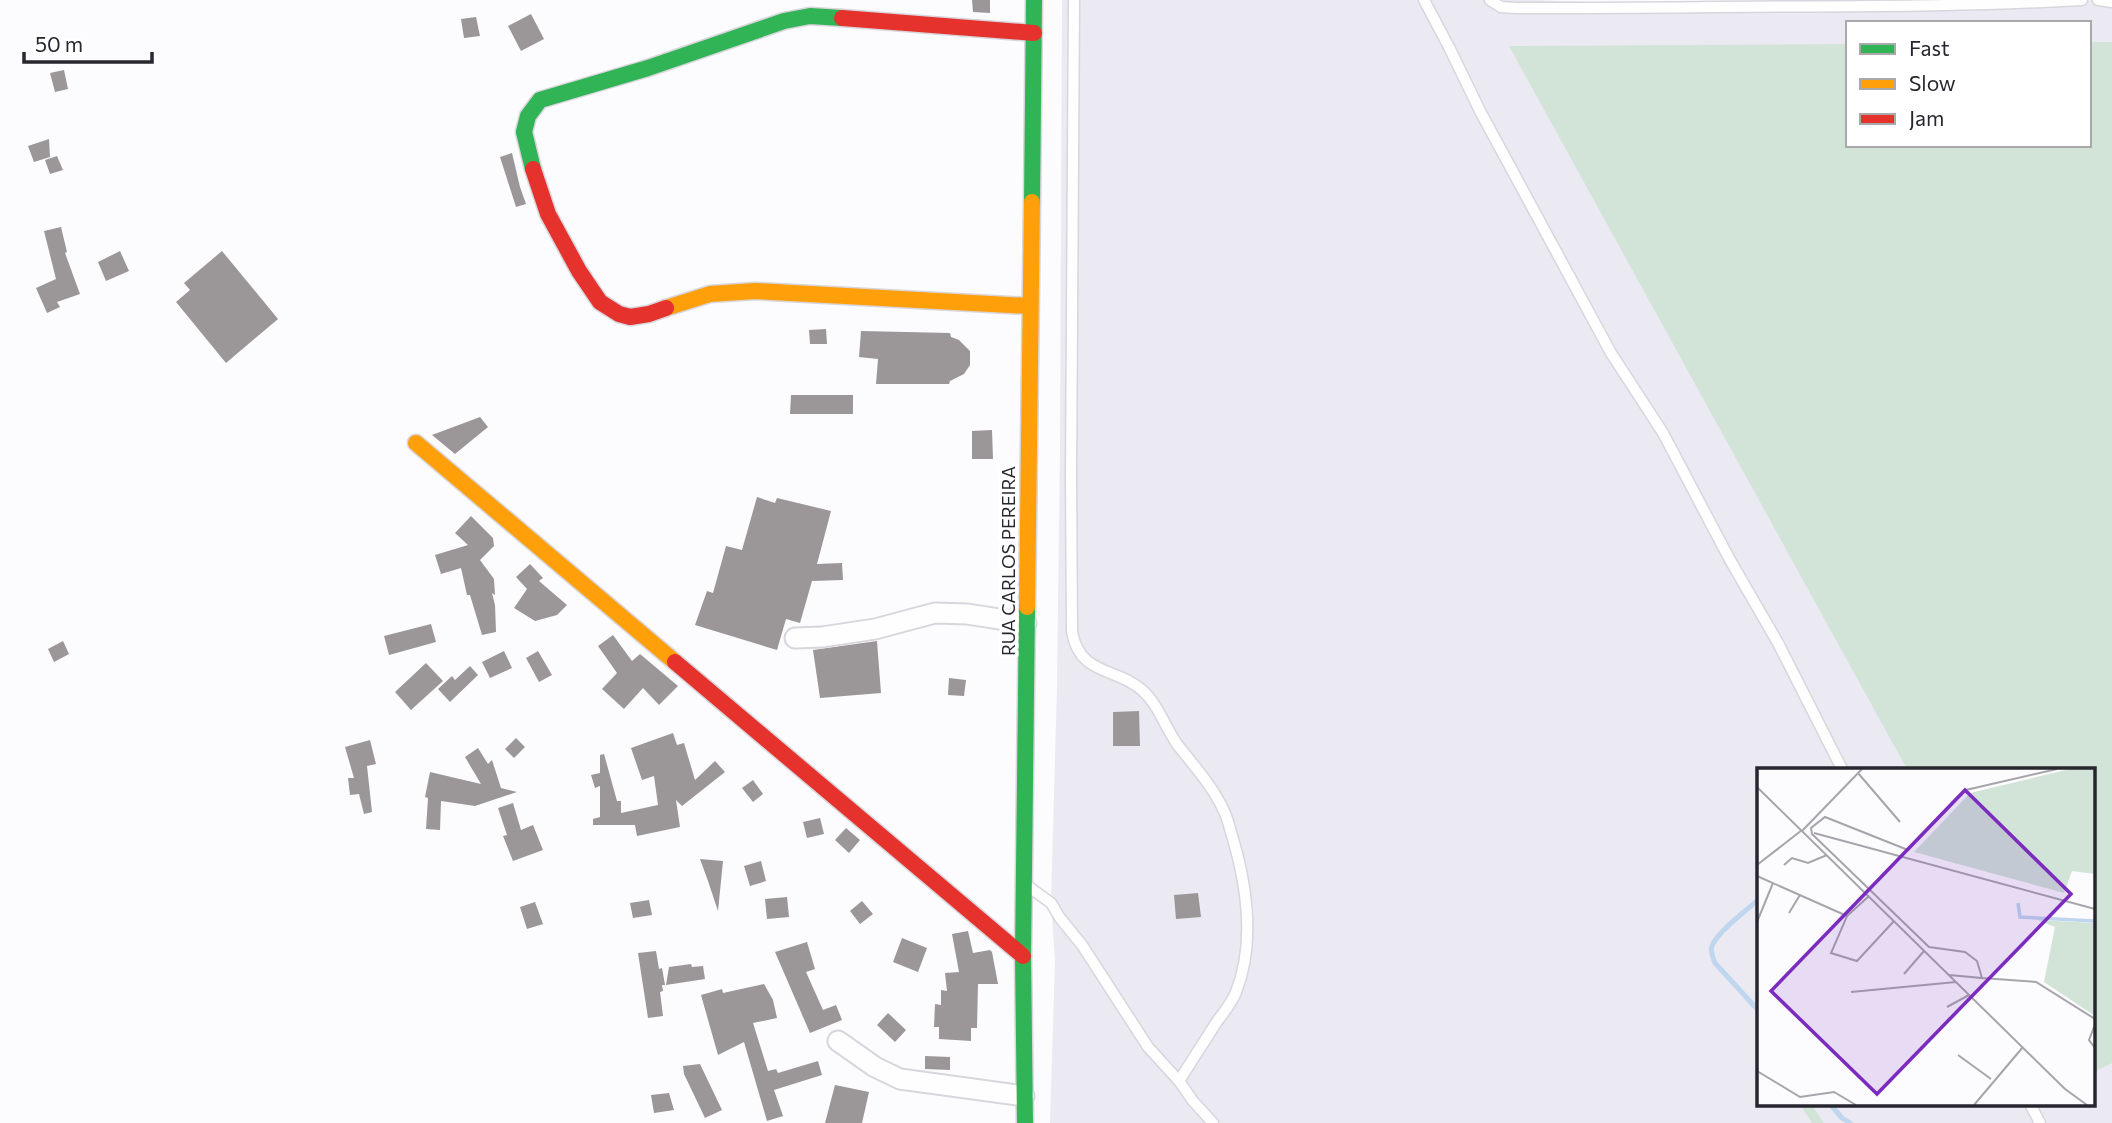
<svg xmlns="http://www.w3.org/2000/svg" width="2112" height="1123" font-family="Commissioner,sans-serif">
<rect width="100%" height="100%" fill="#fcfbfe"/>
<path fill="#ebe9f1" fill-rule="evenodd" d="M1062,0H1534L1611,3L1749,4L2112,0V1123H1050L1055,960L1051,903L1057,687L1060,453ZM1848,23H2089V145H1848ZM1758,769H2093V1104H1758Z"/>
<path fill="#d1e4d7" d="M2089,42H2112V1063L2093,1072V769H1907L1509,46L1848,44V145H2089Z
M1800,1104H1811L1824,1123H1812Z"/>
<g fill="none" stroke-linecap="round" stroke-linejoin="round">
<path stroke="#c0d6ef" stroke-width="5" d="M1758,900C1747,910 1717,932 1712,946C1710,951 1713,958 1715,963L1758,1010
M1830,1104L1842,1118L1850,1123"/>
</g>
<path fill="#9b9697" d="M972,0H990V13L973,12Z
M531,14L544,39L521,51L508,26Z
M476,17L480,36L464,38L461,19Z
M64,70L68,89L55,92L50,73Z
M49,139L50,157L34,162L28,146Z
M512,153L520,187L526,204L516,207L500,157Z
M57,156L63,170L50,174L45,160Z
M61,227L67,252L65,253L80,294L57,302L60,307L47,313L36,288L56,279L44,231Z
M120,251L129,271L106,281L98,262Z
M222,251L278,319L226,363L176,302L190,290L184,283Z
M826,329L827,344H810L809,330Z
M861,331L950,333L951,337L959,340L970,351V365L964,374L950,381L949,384H876L878,359L859,357Z
M791,395H853V414H790Z
M480,417L488,427L455,454L432,435Z
M992,430L993,459H972V431Z
M757,497L775,503L777,498L831,511L817,564L842,563L843,580L812,581L800,623L786,619L777,650L695,625L707,591L713,593L726,546L742,550Z
M471,516L493,538L494,546L480,560L494,579L495,595L492,593L495,605L496,632L482,635L470,595H467L461,568L441,574L435,555L468,545L455,533Z
M530,564L543,578L539,581L567,605L557,615L535,621L514,608L527,589L516,577Z
M431,624L436,642L389,655L384,636Z
M613,635L632,661L640,654L678,686L659,705L643,688L624,709L602,689L617,673L598,646Z
M63,641L69,654L54,662L48,649Z
M877,641L881,693L820,698L813,650Z
M504,651L512,668L490,678L482,662Z
M538,651L552,675L539,682L526,658Z
M426,663L443,681L411,710L395,692Z
M470,666L478,675L450,702L438,689L452,676L455,680Z
M949,678L966,680L964,696L948,695Z
M1139,711L1140,746H1113V712Z
M673,733L677,745L684,743L695,780L715,761L725,772L682,806L676,800L680,827L637,836L635,825H593V819L600,817V786L595,788L591,775L600,773V755L604,754L617,801H621V813L658,805L654,776L642,780L631,748Z
M516,738L525,747L514,758L505,749Z
M370,740L376,764L367,766L372,812L364,814L359,794L350,795L348,778H354L345,747Z
M478,748L488,764L492,760L501,788L517,792L475,806L441,801L440,830L426,829L428,798L425,797L430,772L481,784L465,757Z
M753,780L763,794L753,802L742,788Z
M513,803L521,830L533,825L543,850L513,861L503,836L507,835L498,808Z
M820,818L824,834L807,838L803,822Z
M846,828L860,840L849,853L835,840Z
M700,859L723,861L718,911L708,881Z
M761,861L766,881L750,886L744,866Z
M1198,893L1201,917L1176,919L1174,895Z
M787,897L789,917L767,919L765,899Z
M649,900L652,915L633,918L630,903Z
M862,901L873,914L860,924L850,911Z
M535,902L543,924L527,929L520,907Z
M968,931L973,953L990,950L992,952L998,984H978L977,1028H971V1041L939,1039V1027H934L935,1004L941,1005V990L947,991L945,973L959,972L952,934Z
M902,938L927,948L918,972L893,962Z
M807,942L815,969L806,972L823,1010L836,1005L842,1020L810,1033L775,952Z
M656,951L659,969L662,968L665,985H662L663,991L660,992L663,1016L648,1018L638,953Z
M691,964L692,967L703,966L705,979L666,985L669,967Z
M764,984L773,1000L777,1018L753,1023L768,1071L776,1069L778,1073L818,1061L822,1075L774,1090L783,1116L767,1121L744,1042L718,1055L701,995L722,989L723,993Z
M888,1013L906,1030L895,1042L877,1025Z
M925,1056L950,1057V1070L925,1069Z
M700,1064L722,1110L705,1118L684,1074L683,1066Z
M835,1085L869,1092L862,1123H825Z
M669,1093L674,1110L654,1113L651,1095Z"/>
<g fill="none" stroke-linecap="round" stroke-linejoin="round">
<defs>
<path id="lane" d="M1424,0L1450,49L1480,111L1611,353L1663,433L1730,560L1778,643L1842,769
M1490,0L1501,7L1516,8C1582,8 1648,8 1714,7C1836,6 1959,7 2082,0
M2098,0L2112,2
M1029,887L1051,903L1060,918L1082,945L1148,1047L1179,1081C1191,1062 1204,1042 1216,1023C1223,1013 1232,1003 1236,992C1255,944 1247,887 1233,839C1230,830 1228,818 1223,809C1212,785 1193,765 1177,744C1165,727 1158,704 1142,690C1116,667 1080,676 1072,632L1071,476L1074,0
M1179,1081L1193,1101L1213,1123
M2030,1104L2040,1123"/>
<path id="street" d="M795,638L822,637L875,629L935,613L967,614L1026,623
M838,1041L875,1067L900,1079L1024,1096"/>
<path id="fast" d="M533,169L524,132L528,116L540,100L648,68L784,21L810,16L842,18
M1032,202L1034,0
M1025,1123L1023,956L1027,607"/>
<path id="slow" d="M666,308L710,294L755,291L1029,306
M416,443L675,662
M1027,607L1032,202"/>
<path id="jam" d="M842,18L1034,33
M533,169L548,214L579,271L600,302L619,314L630,317L649,314L666,308
M675,662L1023,956"/>
</defs>
<use href="#lane" stroke="#d8d6dc" stroke-width="13"/>
<use href="#street" stroke="#d8d6dc" stroke-width="23"/>
<use href="#fast" stroke="#d8d6dc" stroke-width="19"/>
<use href="#slow" stroke="#d8d6dc" stroke-width="19"/>
<use href="#jam" stroke="#d8d6dc" stroke-width="19"/>
<use href="#lane" stroke="#fffeff" stroke-width="10"/>
<use href="#street" stroke="#fffeff" stroke-width="19"/>
<use href="#fast" stroke="#30b455" stroke-width="16"/>
<use href="#slow" stroke="#ff9f0a" stroke-width="16"/>
<use href="#jam" stroke="#e5322d" stroke-width="16"/>
</g>
<g text-anchor="middle" dominant-baseline="central" stroke-width="7" stroke-linejoin="round" paint-order="stroke">
<g font-size="18" fill="#27252e" stroke="#fff">
<text transform="translate(1008 561) rotate(-90)">RUA CARLOS PEREIRA</text>
</g>
</g>
<g transform="translate(1757 768)">
<rect width="338" height="338" fill="#fcfbfe"/>
<path d="M313,1H338V106L315,103L307,125L157,84L213,25ZM280,152L338,155V248L287,214L298,159Z" fill="#d1e4d7"/>
<path fill="none" stroke="#c0d6ef" stroke-width="3.5" d="M261,135L263,149L338,153"/>
<path fill="none" stroke="#a7a5ab" stroke-width="2" d="M101,5L143,54M0,19L308,321L330,337M45,63L105,1M57,65L338,141M0,97L45,62M27,97L35,90L51,95L70,87M0,108L90,148M112,128L90,148L74,185L100,193L137,153M32,145L43,127M0,154L16,115M147,206L167,183M192,207L225,210L220,193L208,184L172,179L55,66L54,60L68,49L151,82L209,22L300,1M225,210L279,214L338,251M94,224L199,214M190,239L212,227M337,259L332,272L338,280M201,287L234,311M0,303L43,329L77,324L99,337M217,337L266,279"/>
<path fill="#7b2cbf" fill-opacity="0.15" stroke="#7b2cbf" stroke-width="3.5" d="M208,22L314,126L120,326L14,223Z"/>
<rect width="338" height="338" fill="none" stroke="#27252e" stroke-width="3.5"/>
</g>
<rect x="1846" y="21" width="245" height="126" fill="#ffffff" stroke="#a9a8ab" stroke-width="2"/>
<rect x="1860" y="44" width="35" height="10" fill="#30b455" stroke="#a9a8ab" stroke-width="2"/>
<text x="1909" y="56" font-size="21" fill="#27252e">Fast</text>
<rect x="1860" y="79" width="35" height="10" fill="#ff9f0a" stroke="#a9a8ab" stroke-width="2"/>
<text x="1909" y="91" font-size="21" fill="#27252e">Slow</text>
<rect x="1860" y="114" width="35" height="10" fill="#e5322d" stroke="#a9a8ab" stroke-width="2"/>
<text x="1909" y="126" font-size="21" fill="#27252e">Jam</text>
<path d="M24 52v10h128v-10" fill="none" stroke="#27252e" stroke-width="3.5"/>
<text x="35" y="52" font-size="21" fill="#27252e" stroke="#ffffff" stroke-width="5" paint-order="stroke">50 m</text>
</svg>
